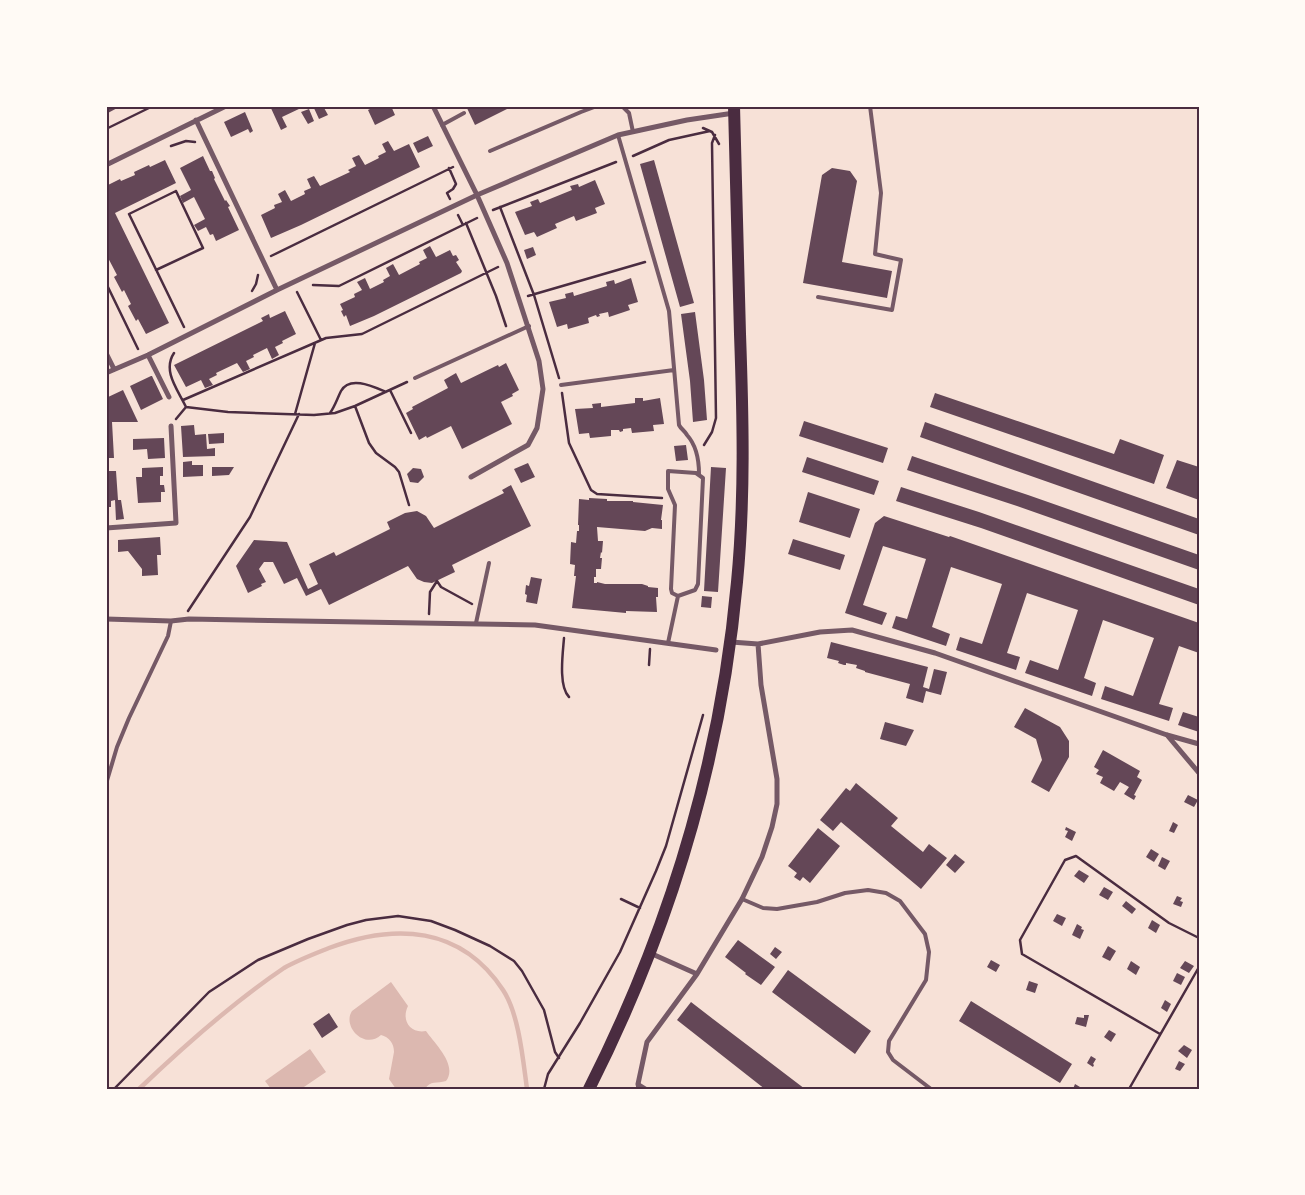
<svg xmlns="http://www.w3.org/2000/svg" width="1305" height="1195" font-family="'PT Sans',sans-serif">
<rect width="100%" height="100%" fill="#f7e1d7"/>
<path fill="#dcb8b0" d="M391,982L408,1006C401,1020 410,1034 426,1031C435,1044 458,1065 446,1081C437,1084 430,1080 425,1089H396L389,1079L394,1052C394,1043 389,1037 381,1035C364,1050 342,1026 352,1011Z
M310,1049L326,1072L301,1089H271L265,1081Z"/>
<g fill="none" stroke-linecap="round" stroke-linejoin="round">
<path stroke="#dcb8b0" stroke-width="4.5" d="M139,1089C184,1046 232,1003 284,968C298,960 314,954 329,948C395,923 461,926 503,990C519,1014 523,1060 527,1089"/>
</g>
<path fill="#644757" d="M106,106H121L106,114Z
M270,106H300L301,108L282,117L287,127L281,130Z
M313,106H323L328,115L319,119Z
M376,106H391L395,115L375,125L368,110Z
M466,106H513L475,125Z
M309,109L314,121L308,124L301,112Z
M245,112L253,131L250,133L248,129L231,137L224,122Z
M428,136L433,146L418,153L413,143Z
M388,141L394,151L409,144L420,167L301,225L271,238L261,215L275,208L274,205L282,202L278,194L285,190L291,201L305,194L304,191L311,188L307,179L314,176L320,186L350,172L348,170L356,166L352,158L359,155L365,165L379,158L378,156L386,152L382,144Z
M203,156L210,171H212L215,178L214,179L225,201L226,200L230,206L228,207L239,230L216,241L213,234L210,235L206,227L198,231L194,225L205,219L194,197L183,203L180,196L191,190L180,168Z
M165,160L176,183L115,213L169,323L146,334L138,319L136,321L128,306L131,304L124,290L122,292L114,277L117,275L106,254V186L120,179L121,181L135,175L134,172L149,165L150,167Z
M654,160L694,303L680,307L640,164Z
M832,168L850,171L857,181L842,262L892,271L887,298L803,283L822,175Z
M595,180L605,204L595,208L597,213L576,221L574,216L555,224L557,228L537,237L534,232L525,235L515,212L532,206L530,202L538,199L540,203L572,190L570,186L578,184L579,187Z
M430,246L436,257L450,250L453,256L456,255L459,260L456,262L462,271L461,273L374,316L350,326L346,315L344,317L341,311L343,310L340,304L355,297L354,294L362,290L357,282L365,278L370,289L384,282L383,280L390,276L386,268L393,264L399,275L420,264L419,262L427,258L423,250Z
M533,247L536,255L527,259L524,250Z
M631,278L638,302L628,305L630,310L609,317L608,312L599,314L600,316L597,317L596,315L588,318L589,323L568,329L567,324L557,327L549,302L566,298L565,294L573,292L574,296L607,286L606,282L614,280L615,284Z
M285,311L296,334L282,341L283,343L275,347L279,355L272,359L267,348L253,355L254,357L246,361L250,369L243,372L237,363L216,373L217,375L209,379L213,385L205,388L201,380L186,387L174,365L263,321L261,318L269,314L270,318Z
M695,312L704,380L707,420L693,422L690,381L681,314Z
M506,363L519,390L512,394L513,396L501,402L512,424L462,449L451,426L427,438L426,436L419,440L406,413L413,409L412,407L448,388L444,380L456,373L461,383L498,365L499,367Z
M151,376H152L163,399L141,410L130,386Z
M123,390L138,422H112L114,458H106V398Z
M935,393L1114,454L1120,439L1164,455L1154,484L930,407Z
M635,398H643V401L660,398L664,424L653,425L654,431L632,433L631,428L623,429V431L620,432L619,430H611V436L590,438L589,433L579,434L575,409L593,408L592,404L601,403V407L635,403Z
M804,421L888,448L883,463L799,436Z
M925,422L1199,519V535L920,437Z
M194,425L195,435L206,434L207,449L215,448V456L183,457L181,426Z
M224,433V443L209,444L208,434Z
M164,438L165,458L148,459L147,449L133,450V439Z
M686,445L688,460L676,461L674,446Z
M912,456L1028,495L1199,555V570L1017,506L907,470Z
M807,457L879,481L874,495L802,472Z
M1177,460L1199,467V500L1166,488Z
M192,461V465H203V476L183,477V462Z
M528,463L535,477L521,483L514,469Z
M163,467V476H160V485H164L165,492H161V502L138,503L136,477H142V468Z
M212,467H234L229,475L212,476Z
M711,467L726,468L718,592L704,591Z
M413,468L421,469L424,477L418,483L410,482L407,474Z
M106,471H116L118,500H121L124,519L116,520L115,500L111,501V507H106Z
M511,485L531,526L452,565L455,572L432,583L424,582L417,579L408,566L329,605L321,589L306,596L297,578L284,584L273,562H264L259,569L266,582L261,584L262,586L248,593L236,566L254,540L287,542L308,589L318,584L309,564L334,552L336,556L390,529L387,522L405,513L417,511L426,516L434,528L504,493L502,490Z
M901,487L979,512L1199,589V605L981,528L896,501Z
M808,492L860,509L850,538L799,522Z
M589,498L607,499V501H633V502L663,505L661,520H662V529L652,528L645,531L597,527L598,541H603L602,553L601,552L600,558H602L601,569H596V577H594V583H597V582L605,584H642L648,586V587L658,588V597H656L657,612L626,611V613L572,608L576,576H574L575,565L570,564L571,542L576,543L577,531H579V525H578L579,499L589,500Z
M884,516L949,537L950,536L1199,623V653L1179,646L1159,704L1173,708L1169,721L1101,699L1105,686L1133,696L1154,638L1103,620L1084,678L1096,683L1092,696L1025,673L1030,660L1058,670L1078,610L1027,593L1007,653L1020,657L1016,670L956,650L960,637L982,644L1002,584L951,567L932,627L950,634L946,646L892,628L896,616L907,619L926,559L883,546L863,605L887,613L882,625L845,613L875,523Z
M160,537L161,555H157L158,575L142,576V569L128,551L118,552V540Z
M793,539L845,555L840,570L788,554Z
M531,577L542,579L537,604L526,602L527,595L525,594L526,585L529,586Z
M702,596L712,597L711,608L701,607Z
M831,642L928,667L923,687L929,689L934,669L947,672L941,695L926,691L923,703L906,698L910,684L865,672V671L856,668L857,665L846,663V665H844L838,663L839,661L827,658Z
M1025,708L1060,727L1069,741V757L1049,792L1031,782L1042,760L1036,739L1014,727Z
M1183,712L1199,717V732L1178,725Z
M885,722L914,730L906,746L880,739Z
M1103,750L1140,771L1137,777L1142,780L1134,795L1136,796L1134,800L1124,794L1129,787L1120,782L1114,791L1100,783L1103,777L1096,774L1099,770L1094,767Z
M856,783L898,818L891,826L923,852L929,844L947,858L921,889L841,822L833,831L820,820L846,788L850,791Z
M1188,795L1198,800L1194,807L1184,802Z
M1173,822L1178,825L1174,833L1169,831Z
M1066,827L1076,832L1072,841L1065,837L1068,831L1065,830Z
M818,828L840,846L810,883L803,877L800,881L794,877L797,873L788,866Z
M1151,849L1159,854L1154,862L1146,857Z
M955,854L965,862L955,873L946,865Z
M1162,857L1170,861L1165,870L1158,866Z
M1079,870L1089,876L1084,883L1074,876Z
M1104,887L1113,892L1108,900L1099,895Z
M1177,896L1182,898L1180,901L1183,902L1181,907L1173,904Z
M1126,901L1136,909L1132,914L1122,906Z
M1057,914L1066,918L1062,926L1053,921Z
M1152,920L1160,925L1156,933L1148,928Z
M1077,924L1082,927L1081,929L1084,930L1080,939L1072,935Z
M738,940L775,967L761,985L745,974L746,973L725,957Z
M1108,946L1116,951L1110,961L1102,957Z
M775,947L782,952L776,959L770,954Z
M991,960L1000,965L996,972L987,967Z
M1131,961L1140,967L1136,975L1127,969Z
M1185,961L1194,966L1189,973L1180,968Z
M788,970L871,1031L855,1054L772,992Z
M1177,973L1185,977L1181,985L1173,981Z
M1029,981L1038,984L1035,993L1026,990Z
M1165,1000L1171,1004L1167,1012L1161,1008Z
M971,1001L1072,1064L1060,1083L959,1021Z
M691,1002L713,1019L805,1089H765L761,1086L677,1020Z
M329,1013L338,1027L322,1038L313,1024Z
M1084,1015H1089L1086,1027L1075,1024L1077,1017L1084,1018Z
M1109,1030L1116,1034L1111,1042L1104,1037Z
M1184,1045L1192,1050L1187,1058L1178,1051Z
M1091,1056L1096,1059L1093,1064L1094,1065L1093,1067L1087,1063Z
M1179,1061L1185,1064L1180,1071L1175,1069Z
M1075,1084L1080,1087L1079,1089H1073Z"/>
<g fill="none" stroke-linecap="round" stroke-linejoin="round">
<path stroke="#4a2c40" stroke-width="2.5" d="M703,128L712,132L719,144
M106,129L153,106
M171,146L186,141L195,142
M633,156L669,140L710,131
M449,168L456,184L453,189L447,193L450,199
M500,207L534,295L559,378
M493,210L616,162
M458,215L463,225
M466,223L496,296L506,326
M271,256L453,167
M156,270L203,248L176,191L129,214L184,327
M106,283L138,349
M313,285L339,286L477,218
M252,291L256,284L258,275
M297,292L321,340
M528,296L645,262
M174,353C162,371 178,390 186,407
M390,390L411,433
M562,393L569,443L591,490L597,494L662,498
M183,400L326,338L362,334L498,267
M355,406L369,443L376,453L395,467L399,472L409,505
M186,407L228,412L314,415L335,413L355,406L407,382
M330,413C335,406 337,399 341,391C350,375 374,387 386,392
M295,414L315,343
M176,419L186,407
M704,445L712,432L716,418L712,143L715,135
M188,611L250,517L299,414
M429,614L430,592L437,581L441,587L472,604
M564,638C563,652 558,686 569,697
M649,665L650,649
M621,899L640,908
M1160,1034L1022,954L1020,940L1065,860L1076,856L1169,923L1199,938
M114,1089L209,992L258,960L308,939L347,925L366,920L398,916L431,921L455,930L490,946L514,961L522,971L544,1010L555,1052L559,1058
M544,1089L548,1074L580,1023L620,952L656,871L666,846L703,715
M1129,1089L1199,967"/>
<path stroke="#755966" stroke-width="4" d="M622,106L629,113L633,132
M442,125L464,113
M618,135L669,311L679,425C681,429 685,431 687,435C696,445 699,461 699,474
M490,151L581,112L597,106
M818,297L892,310L901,260L875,254L881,193L870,106
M415,378L529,326
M561,385L674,370
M668,471L696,473L703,478L698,584L695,590L678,596L672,593L671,589L675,505L668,489Z
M476,623L489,563
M668,643L678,596
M106,784L117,747L129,718L168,636L171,621
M742,899L763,908L777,909L817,902L845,893L868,890L886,893L900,901L925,934L929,952L926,980L889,1041L888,1052L893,1060L931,1089
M638,1084L646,1089"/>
<path stroke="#755966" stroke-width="5" d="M433,106L477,195L507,263L539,361L543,389L537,428L528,445L471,477
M196,120L277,290
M106,165L226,106
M106,353L114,369
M148,355L169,397
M106,373L148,355L277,290L477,195L618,135L687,120L734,113
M106,528L176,523L171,426
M106,619L171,621L189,619L535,625L716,650
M731,642L758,644L820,632L852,630L935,653L1167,735L1199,744
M1167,735L1199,773
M650,953L697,974
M639,1089L638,1084L647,1042L697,974L742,899L762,857L772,827L777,804V779L761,685L758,644"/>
<path stroke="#4a2c40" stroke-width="12" d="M589,1089C669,931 721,759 737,582C745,499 743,417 740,334C738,258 736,182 734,106"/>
</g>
<rect width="1305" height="1195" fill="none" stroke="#fffaf5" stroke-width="215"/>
<rect x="108" y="108" width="1090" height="980" fill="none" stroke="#4a2c40" stroke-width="2"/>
</svg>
